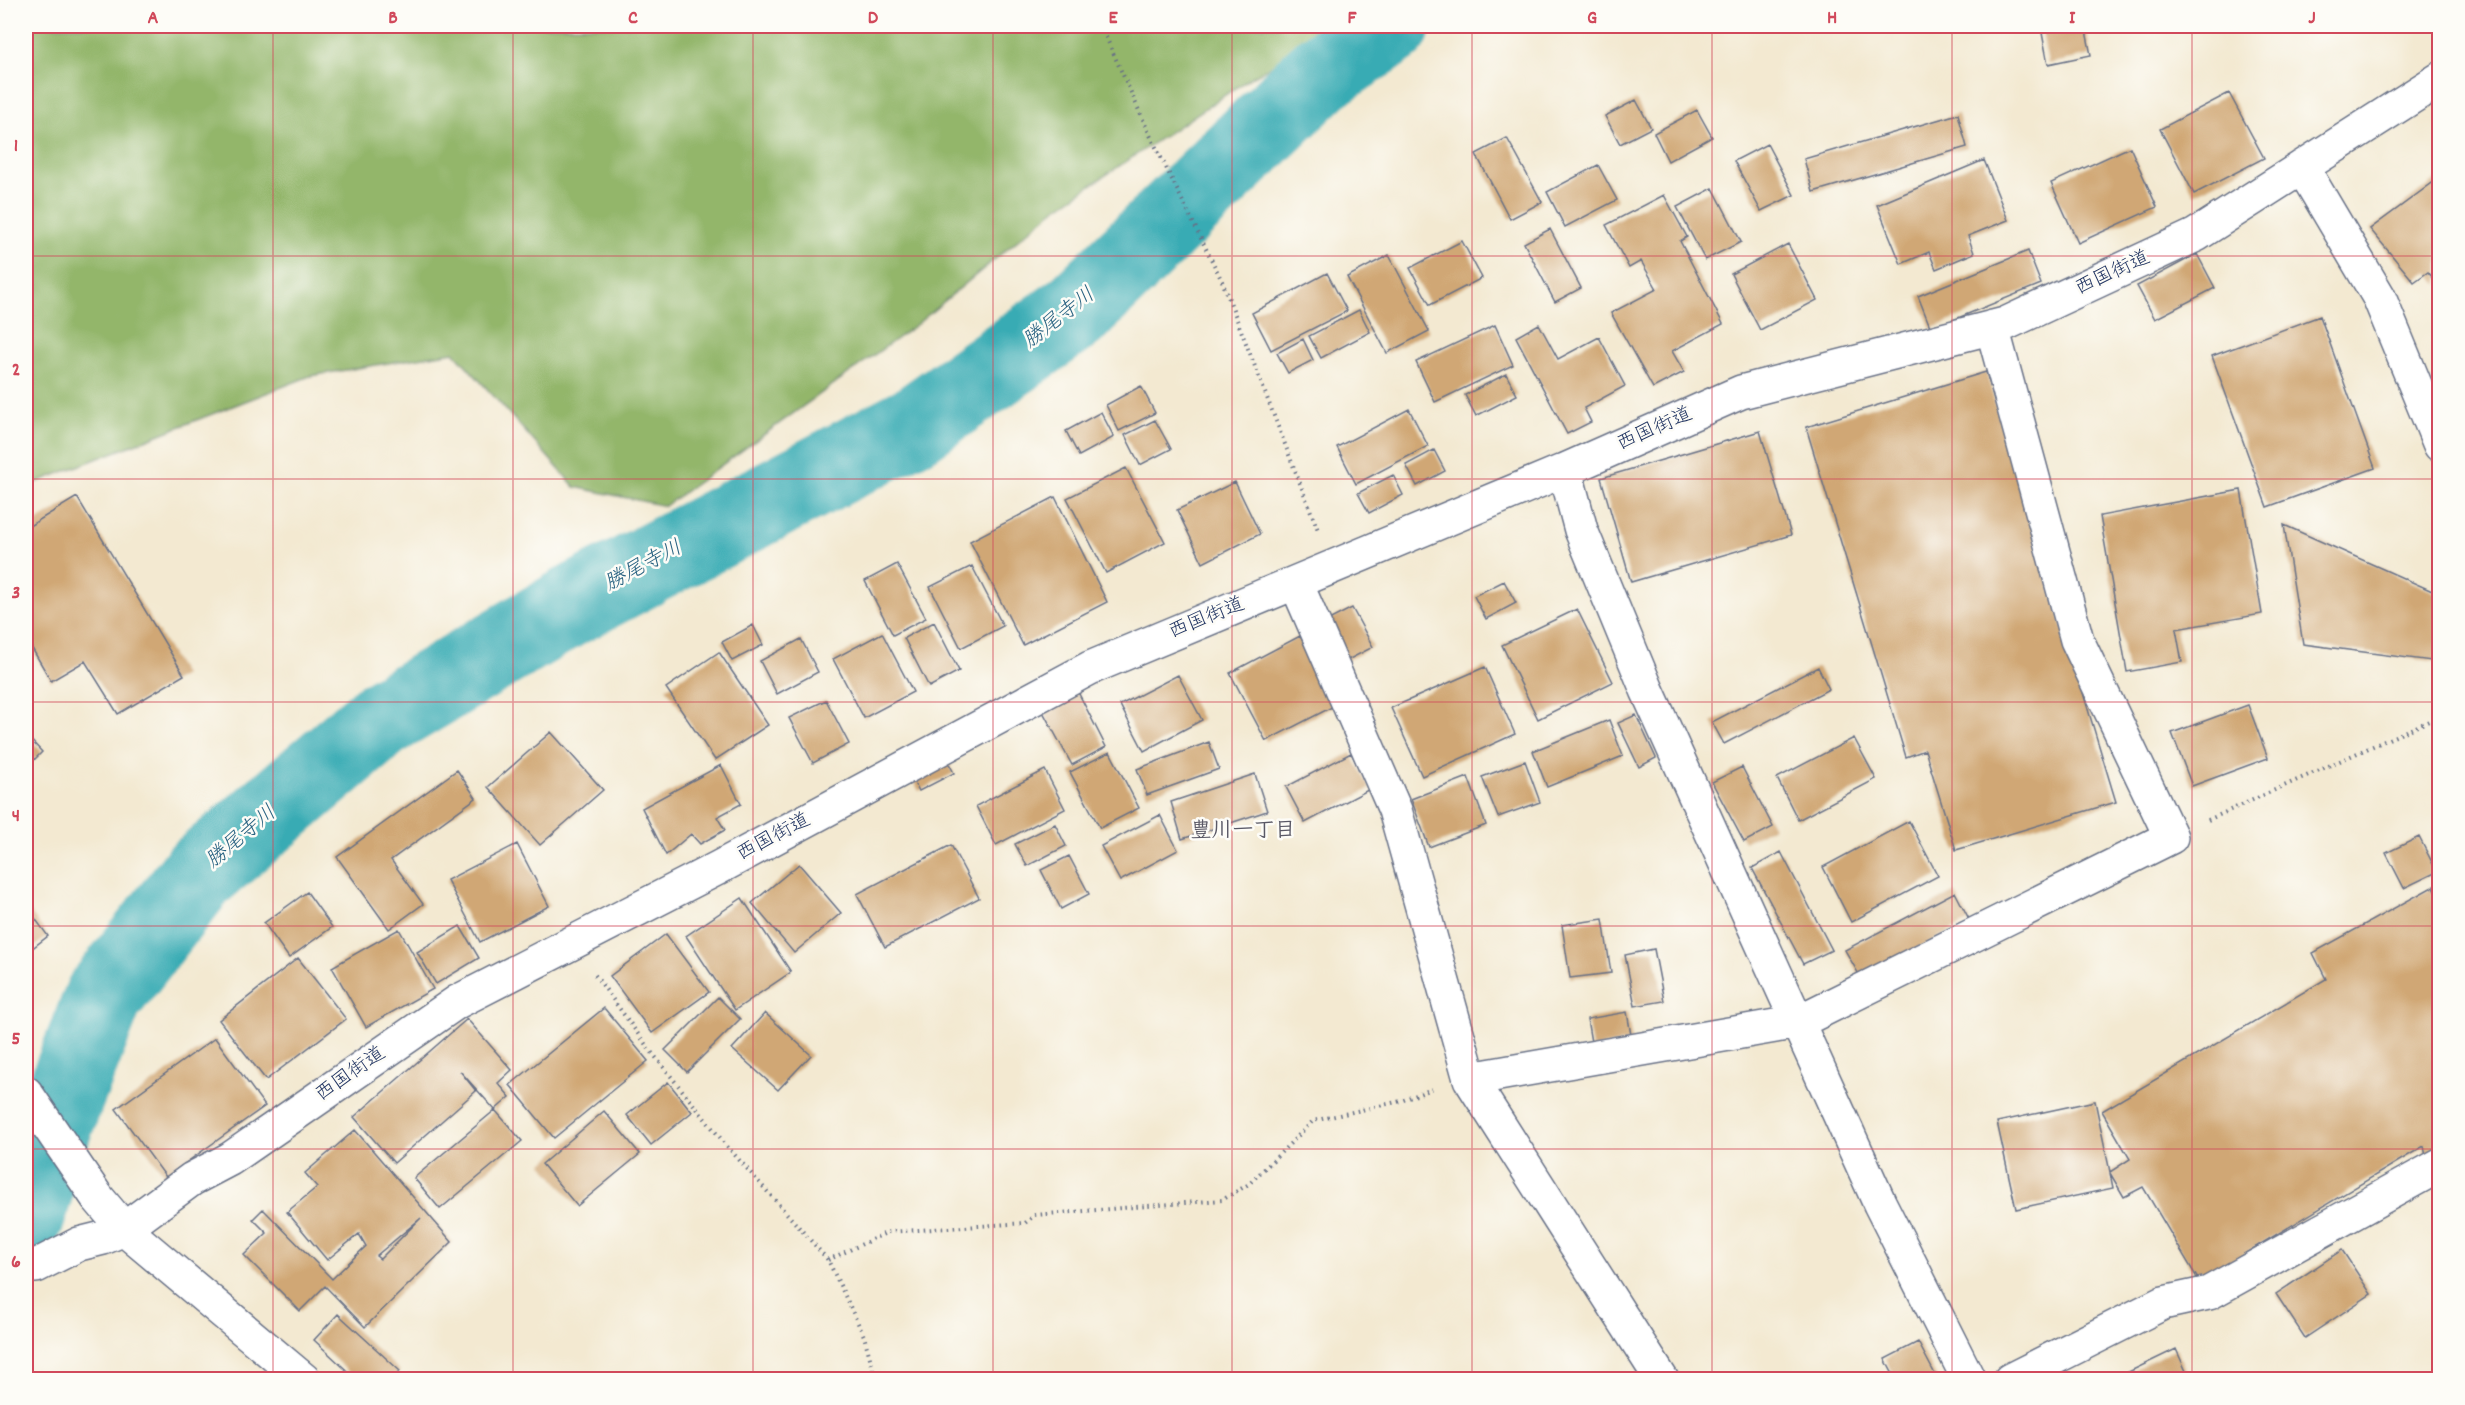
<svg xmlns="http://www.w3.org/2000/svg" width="2465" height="1405" font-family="Dekko,'Klee One',sans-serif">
<rect width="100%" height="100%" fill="#fdfcf7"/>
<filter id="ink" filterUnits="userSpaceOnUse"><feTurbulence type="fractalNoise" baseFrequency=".0167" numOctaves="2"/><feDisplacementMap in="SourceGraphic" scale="12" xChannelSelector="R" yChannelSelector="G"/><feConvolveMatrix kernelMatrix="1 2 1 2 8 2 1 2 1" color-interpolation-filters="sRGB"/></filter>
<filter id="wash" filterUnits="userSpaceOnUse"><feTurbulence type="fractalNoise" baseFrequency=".008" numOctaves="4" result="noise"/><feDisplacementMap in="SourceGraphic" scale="24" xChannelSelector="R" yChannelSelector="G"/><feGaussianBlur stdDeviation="1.35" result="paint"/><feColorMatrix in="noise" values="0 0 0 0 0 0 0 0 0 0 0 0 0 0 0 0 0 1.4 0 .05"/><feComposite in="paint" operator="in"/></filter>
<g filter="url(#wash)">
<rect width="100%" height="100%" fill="#f3e9d1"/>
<path fill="#93b66b" stroke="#577264" stroke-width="1.5" d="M26,26H1343L1252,77L1054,210L917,324L665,506L575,487L454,352L310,376L32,484L26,483Z"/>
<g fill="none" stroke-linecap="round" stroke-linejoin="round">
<path stroke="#39abb4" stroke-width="80" d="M26,1215L52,1128L104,996L199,874L380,720L571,606L918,423L1075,312L1320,74L1391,26"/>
</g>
<g id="blocks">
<path fill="#d0a775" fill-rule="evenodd" d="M2077,26H2085L2091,55L2048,64L2042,33Z
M2229,93L2264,158L2194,194L2160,129Z
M1636,100L1651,128L1620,144L1605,116Z
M1697,110L1712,137L1668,161L1654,133Z
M1958,114L1967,147L1813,192L1804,159Z
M1507,138L1542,202L1510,219L1476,154Z
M1767,144L1794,195L1761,211L1734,161Z
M2130,147L2157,207L2078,243L2051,183Z
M1984,160L2008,220L1968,236L1974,253L1936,269L1929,252L1901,264L1877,205Z
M1598,165L1617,200L1565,227L1547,192Z
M2439,178V285L2428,272L2414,282L2370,229Z
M1713,188L1741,242L1705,260L1677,207Z
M1664,195L1687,237L1680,241L1723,324L1672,351L1684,372L1653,388L1611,313L1657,289L1641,261L1629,268L1606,225Z
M1550,229L1581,288L1555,302L1524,243Z
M1462,241L1482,278L1430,305L1410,268Z
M1788,244L1817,300L1760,330L1731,274Z
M2028,251L2041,284L1931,329L1918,296Z
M2197,254L2215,288L2155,319L2137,286Z
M1389,255L1429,331L1387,353L1347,277Z
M1327,273L1347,311L1271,350L1252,313Z
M1359,310L1370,332L1321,358L1309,336Z
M2320,316L2375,468L2267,507L2212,356Z
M1539,324L1558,359L1599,337L1625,386L1584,408L1591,422L1567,434L1516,337Z
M1495,325L1513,365L1435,402L1416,362Z
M1303,339L1313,360L1288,373L1277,353Z
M1986,372L2116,802L1956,850L1925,750L1906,757L1806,427Z
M1506,374L1517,395L1476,416L1465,395Z
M1141,386L1155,413L1119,431L1106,405Z
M1409,409L1428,446L1356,484L1337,447Z
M1101,412L1114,437L1079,456L1066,431Z
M1155,420L1171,449L1140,465L1125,435Z
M1760,431L1791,535L1631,582L1601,478Z
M1434,450L1445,471L1417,486L1406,465Z
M1126,468L1165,542L1106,573L1067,498Z
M1393,475L1403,495L1369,513L1358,493Z
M1235,482L1260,534L1203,563L1177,510Z
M2241,490L2262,614L2176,629L2182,662L2127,672L2100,516Z
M77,497L184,675L118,714L85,661L51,681L26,638V528Z
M1055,497L1107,602L1023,645L970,541Z
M2284,525L2439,594V662L2303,644Z
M897,564L926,618L893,635L865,581Z
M972,566L1003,626L961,648L930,587Z
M1504,581L1516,603L1486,619L1474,596Z
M1352,608L1373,647L1340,664L1319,625Z
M1577,609L1613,682L1538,719L1502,645Z
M934,622L959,671L929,687L904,638Z
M753,625L763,645L732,661L722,642Z
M882,633L913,692L864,718L833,659Z
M1300,636L1336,705L1266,741L1230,673Z
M801,639L818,672L777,694L760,661Z
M719,652L768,725L715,760L666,688Z
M1485,667L1515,734L1422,776L1391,708Z
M1818,667L1829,689L1724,744L1712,722Z
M1178,675L1202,720L1144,751L1120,705Z
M1077,690L1106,747L1072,765L1041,708Z
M826,700L849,744L813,763L789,718Z
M2248,705L2268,758L2192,786L2172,733Z
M1636,715L1656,758L1639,767L1618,723Z
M1609,720L1623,756L1547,787L1533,751Z
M551,732L603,790L540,845L488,787Z
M26,735L42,752L26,768Z
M1854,738L1876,779L1798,820L1777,778Z
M1209,742L1219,769L1147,795L1137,769Z
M1110,752L1139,808L1100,828L1070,772Z
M1351,753L1370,789L1305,823L1286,787Z
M944,754L954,773L919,791L909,772Z
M1525,761L1540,802L1498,817L1482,777Z
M721,765L741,804L717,817L725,830L700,844L691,834L666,855L642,808Z
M1742,767L1773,827L1744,842L1712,782Z
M457,770L476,798L391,860L423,904L389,929L337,857Z
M1045,770L1065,809L996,845L976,806Z
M1255,774L1267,811L1182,839L1171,802Z
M1468,777L1486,825L1429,847L1411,799Z
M1160,815L1178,850L1120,881L1101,846Z
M1909,821L1938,876L1851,922L1823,867Z
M1055,824L1066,846L1027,866L1015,844Z
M2419,837L2437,872L2404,888L2386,853Z
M517,844L549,906L480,942L447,880Z
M951,845L979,898L885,947L857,894Z
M1781,852L1832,950L1803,964L1752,868Z
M1069,856L1089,894L1061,909L1041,870Z
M799,864L841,913L794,953L752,903Z
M2434,886L2439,897V1148L2426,1156L2424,1146L2199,1281L2143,1187L2124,1197L2110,1173L2113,1188L2016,1209L1997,1122L2095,1101L2110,1172L2130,1159L2102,1111L2326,979L2313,953Z
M307,892L332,927L289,958L264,923Z
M1955,892L1970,921L1861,978L1845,950Z
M742,898L791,972L735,1010L686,936Z
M26,906L48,936L26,953Z
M1603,919L1611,973L1570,978L1562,925Z
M460,926L479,958L436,984L417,952Z
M399,929L433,989L366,1027L332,967Z
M666,934L709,992L652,1033L610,976Z
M1654,949L1664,1001L1635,1006L1625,955Z
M298,958L346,1019L266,1080L219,1020Z
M718,997L740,1019L687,1072L665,1050Z
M604,1008L648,1061L554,1138L510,1085Z
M1627,1012L1632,1041L1592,1048L1587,1019Z
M765,1013L811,1055L778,1090L732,1049Z
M467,1019L512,1070L498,1083L510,1097L495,1110L460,1071L476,1091L394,1163L354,1117Z
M215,1038L265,1106L166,1177L116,1109Z
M668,1082L692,1112L651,1145L627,1115Z
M495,1110L522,1141L440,1209L414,1178Z
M604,1111L640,1154L577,1206L542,1164Z
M355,1130L452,1242L365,1327L325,1286L300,1311L244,1255L267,1233L253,1219L263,1209L332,1279L366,1246L359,1234L327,1260L287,1212L317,1187L305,1173ZM421,1218L380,1259L376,1256Z
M2342,1250L2371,1294L2305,1338L2276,1294Z
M338,1314L400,1371L392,1380H357L314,1340Z
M1918,1342L1938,1380H1896L1885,1359Z
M2176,1349L2190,1380H2112Z"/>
</g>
</g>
<g filter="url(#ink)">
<use href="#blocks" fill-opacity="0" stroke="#677086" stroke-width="1.5"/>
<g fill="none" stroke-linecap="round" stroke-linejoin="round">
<defs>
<path id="minor" d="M2302,167L2379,297L2440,445
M1565,470L1581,530L1647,690L1880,1204L1969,1380
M1296,583L1395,810L1470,1079L1662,1380
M1470,1079L1798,1022L2171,837L2077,640L1992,327
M26,1093L97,1197L124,1229L304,1380
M26,1264L36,1266L79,1244L103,1238L124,1229L192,1179L230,1159L457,1002L718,868L1090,668L1565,470L1741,392L2005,324L2196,235L2440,79
M2010,1380L2163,1303L2209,1293L2440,1165"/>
</defs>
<use href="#minor" stroke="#677086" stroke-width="36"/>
<path stroke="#677086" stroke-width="4" stroke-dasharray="1.5 4.5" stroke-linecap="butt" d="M1101,26L1150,135L1222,281L1318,530
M2208,820L2440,716
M595,975L649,1049L726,1145L828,1260L864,1336L876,1380
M828,1260L888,1232L1025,1223L1035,1215L1222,1200L1249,1184L1313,1121L1401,1101L1432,1089"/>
<use href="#minor" stroke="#fff" stroke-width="33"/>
</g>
</g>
<path fill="none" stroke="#d1495b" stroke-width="1.5" stroke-opacity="0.55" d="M273,26V1380M513,26V1380M753,26V1380M993,26V1380M1232,26V1380M1472,26V1380M1712,26V1380M1952,26V1380M2192,26V1380M26,256H2440M26,479H2440M26,702H2440M26,926H2440M26,1149H2440"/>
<g text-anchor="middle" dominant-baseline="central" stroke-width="5" stroke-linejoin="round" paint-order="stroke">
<g font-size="20" fill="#1b2f5e" stroke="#fdfcf7">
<text transform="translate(2113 274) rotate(-25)">西国街道</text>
<text transform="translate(1655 430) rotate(-24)">西国街道</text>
<text transform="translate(1207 619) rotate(-22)">西国街道</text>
<text transform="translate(774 838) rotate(-28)">西国街道</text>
<text transform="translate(351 1075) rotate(-35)">西国街道</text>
</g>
<g font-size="21" font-style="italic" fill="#276180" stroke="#fdfcf7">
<text transform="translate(1060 319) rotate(-38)">勝尾寺川</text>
<text transform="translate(644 567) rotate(-28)">勝尾寺川</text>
<text transform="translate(242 838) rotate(-40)">勝尾寺川</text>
</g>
<g font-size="21" font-weight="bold" fill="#5a5966" stroke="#fdfcf7">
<text x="1243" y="832">豊川一丁目</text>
</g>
</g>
<rect width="2465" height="1405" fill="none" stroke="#fdfcf7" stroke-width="66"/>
<rect x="33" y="33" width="2399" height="1339" fill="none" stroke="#d1495b" stroke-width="2"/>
<g font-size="20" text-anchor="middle" font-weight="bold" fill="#d1495b">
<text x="153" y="23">A</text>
<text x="393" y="23">B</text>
<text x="633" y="23">C</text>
<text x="873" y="23">D</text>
<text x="1113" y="23">E</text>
<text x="1352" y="23">F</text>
<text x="1592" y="23">G</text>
<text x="1832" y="23">H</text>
<text x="2072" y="23">I</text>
<text x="2312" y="23">J</text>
<text x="16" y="151">1</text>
<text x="16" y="375">2</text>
<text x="16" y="598">3</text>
<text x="16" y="821">4</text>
<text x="16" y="1044">5</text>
<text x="16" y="1267">6</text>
</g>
</svg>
